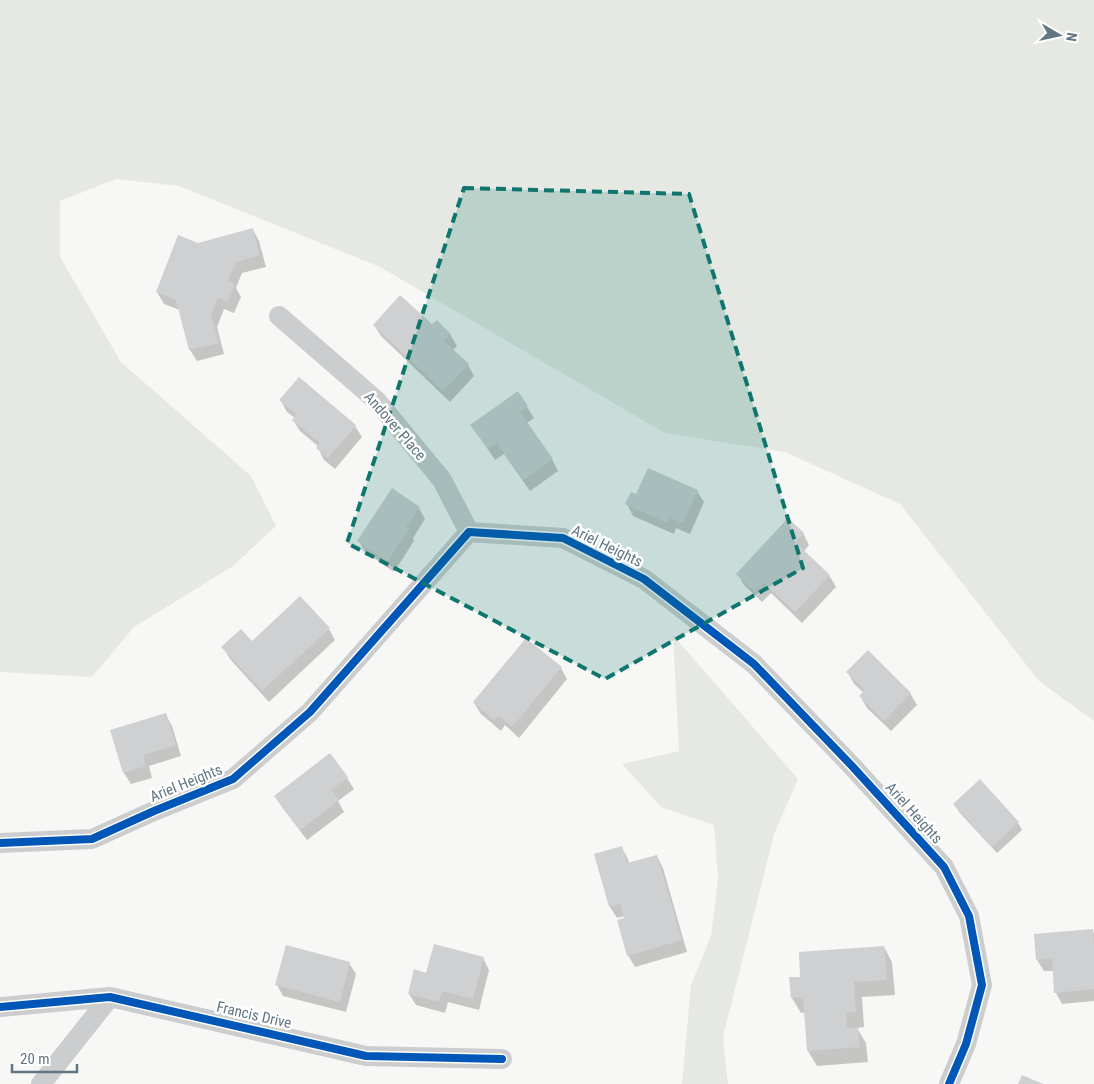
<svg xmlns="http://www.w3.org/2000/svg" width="1094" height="1084" font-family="'Roboto Condensed',sans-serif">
<rect width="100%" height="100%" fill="#f7f7f6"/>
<path fill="#e6e9e3" d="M0,0H1094V721L1039,681L900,504L785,452L665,433L380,267L179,186L116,179L60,201V257L121,362L251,476L276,526L233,566L134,627L92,677L0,672Z
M673,635L798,779L774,834L723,1037L728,1084H682L691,985L711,936L718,878L714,825L661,807L622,764L679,751Z"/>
<path fill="#0003" d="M253,230L259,241L266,267L242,273L236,288L241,297L234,313L224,309L217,327L224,354L197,361L190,350L180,310L164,304L157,292L198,244Z
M374,325L432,326L450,334L457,346L453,350L468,365L474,376L450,402L381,336Z
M518,393L534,418L527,423L552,459L558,471L530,491L504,454L495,460L479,436Z
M281,401L355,426L362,437L335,469L324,460L318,448L319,447L300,431L293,420L295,418L287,412Z
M697,491L704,502L690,534L676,528L674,534L633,516L627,504Z
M419,508L425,519L413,538L414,541L394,572L365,552L359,541Z
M803,533L809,545L804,551L829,575L836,587L802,623L771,593L762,602L744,585L738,574Z
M329,629L335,640L269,702L230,659L223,647Z
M561,668L567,679L519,738L505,725L501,731L481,714L474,703Z
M848,673L910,693L917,705L891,731L867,708L860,696L864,693L854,684Z
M166,715L172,726L181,756L149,766L152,778L131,784L124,773L112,731Z
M329,755L347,778L354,789L338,801L344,812L307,840L282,807L275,796Z
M955,804L1018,823L1022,830L997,853L959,812Z
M622,848L628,859L629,864L657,856L663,868L687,952L635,967L628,955L625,916L617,918L610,907L596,855Z
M1092,930L1094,934V1001L1062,1004L1056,993L1054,971H1044L1037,960Z
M884,947L892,962L895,995L862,997L864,1027L857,1028L866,1043L868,1062L817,1066L808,1051L806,1012L801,1013L792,998L802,978Z
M483,958L489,970L479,1010L448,1002L445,1013L416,1005L409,994L427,974Z
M349,963L356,974L346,1012L283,996L277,985Z"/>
<path fill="#ced0d1" d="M253,228L260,255L236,262L228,281L235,284L228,302L218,298L211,315L219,343L189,350L176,300L156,292L178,235L198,243Z
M400,295L432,324L437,320L451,334L444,341L469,364L443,391L373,325Z
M299,377L356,425L328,458L316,448L320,443L292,420L296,414L279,400Z
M518,391L528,406L520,412L553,459L523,480L497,443L488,449L470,425Z
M648,468L698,490L683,523L670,518L667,523L625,504L631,492L636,494Z
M392,488L420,507L406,527L409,529L388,561L357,541Z
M788,518L804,533L795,542L830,575L795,612L764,583L755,592L736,574Z
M300,596L330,628L262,691L221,647L241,629L252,641Z
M526,638L562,667L512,727L498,715L494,720L473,702Z
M868,650L911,693L884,721L859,696L865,690L846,672Z
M166,713L176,745L143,755L146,766L123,773L110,730Z
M330,753L348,777L331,790L339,800L300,830L274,796Z
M980,779L1019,822L992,847L953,804Z
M622,846L627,863L657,855L682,940L627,956L617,920L624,918L620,904L609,907L594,854Z
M1093,929L1094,945V989L1054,993L1052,959L1036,960L1034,934Z
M434,944L484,957L473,999L442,991L439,1002L408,994L414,969L426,973Z
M286,945L350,962L340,1002L275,985Z
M884,946L887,980L854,982L856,1012L846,1013L847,1028L858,1027L860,1047L807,1051L803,997L791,998L789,977H800L799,952Z
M1022,1075L1043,1084H1018Z"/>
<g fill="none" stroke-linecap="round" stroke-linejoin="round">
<path stroke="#cccdce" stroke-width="20" d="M279,316L377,401L442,480L469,532
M0,843L92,839L154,811L233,779L310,712L469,532L563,538L644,579L754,664L852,766L944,867L969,916L982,985L966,1044L949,1084
M0,1007L110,997L366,1056L502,1059
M41,1084L110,997"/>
<defs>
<path id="cycleway" d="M0,843L92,839L154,811L233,779L310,712L469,532L563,538L644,579L754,664L852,766L944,867L969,916L982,985L966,1044L949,1084
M0,1007L110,997L366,1056L502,1059"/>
</defs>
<use href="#cycleway" stroke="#fff" stroke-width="11"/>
<use href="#cycleway" stroke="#0057b8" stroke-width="8"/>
</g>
<path fill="#0f766e" fill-opacity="0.2" stroke="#0f766e" stroke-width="4" stroke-dasharray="10 6" stroke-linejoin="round" d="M464,188L689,194L803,568L605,679L347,543Z"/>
<g text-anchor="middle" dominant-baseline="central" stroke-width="5" stroke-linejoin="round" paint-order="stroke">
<g font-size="15" fill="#617682" stroke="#fff">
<text transform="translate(395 426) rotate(49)">Andover Place</text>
<text transform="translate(607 546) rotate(26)">Ariel Heights</text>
<text transform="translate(186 783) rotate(-22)">Ariel Heights</text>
<text transform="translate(914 813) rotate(48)">Ariel Heights</text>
<text transform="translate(254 1015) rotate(13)">Francis Drive</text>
</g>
</g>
<g transform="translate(1059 35) rotate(99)" stroke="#ffffff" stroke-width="4" paint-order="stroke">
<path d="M0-4L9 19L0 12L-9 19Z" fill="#617682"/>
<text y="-8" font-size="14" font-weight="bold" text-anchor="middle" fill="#617682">N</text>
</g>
<path d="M12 1064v8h65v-8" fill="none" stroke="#617682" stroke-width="2.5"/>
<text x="20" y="1064" font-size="15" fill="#617682" stroke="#ffffff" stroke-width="4" paint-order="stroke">20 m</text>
</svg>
